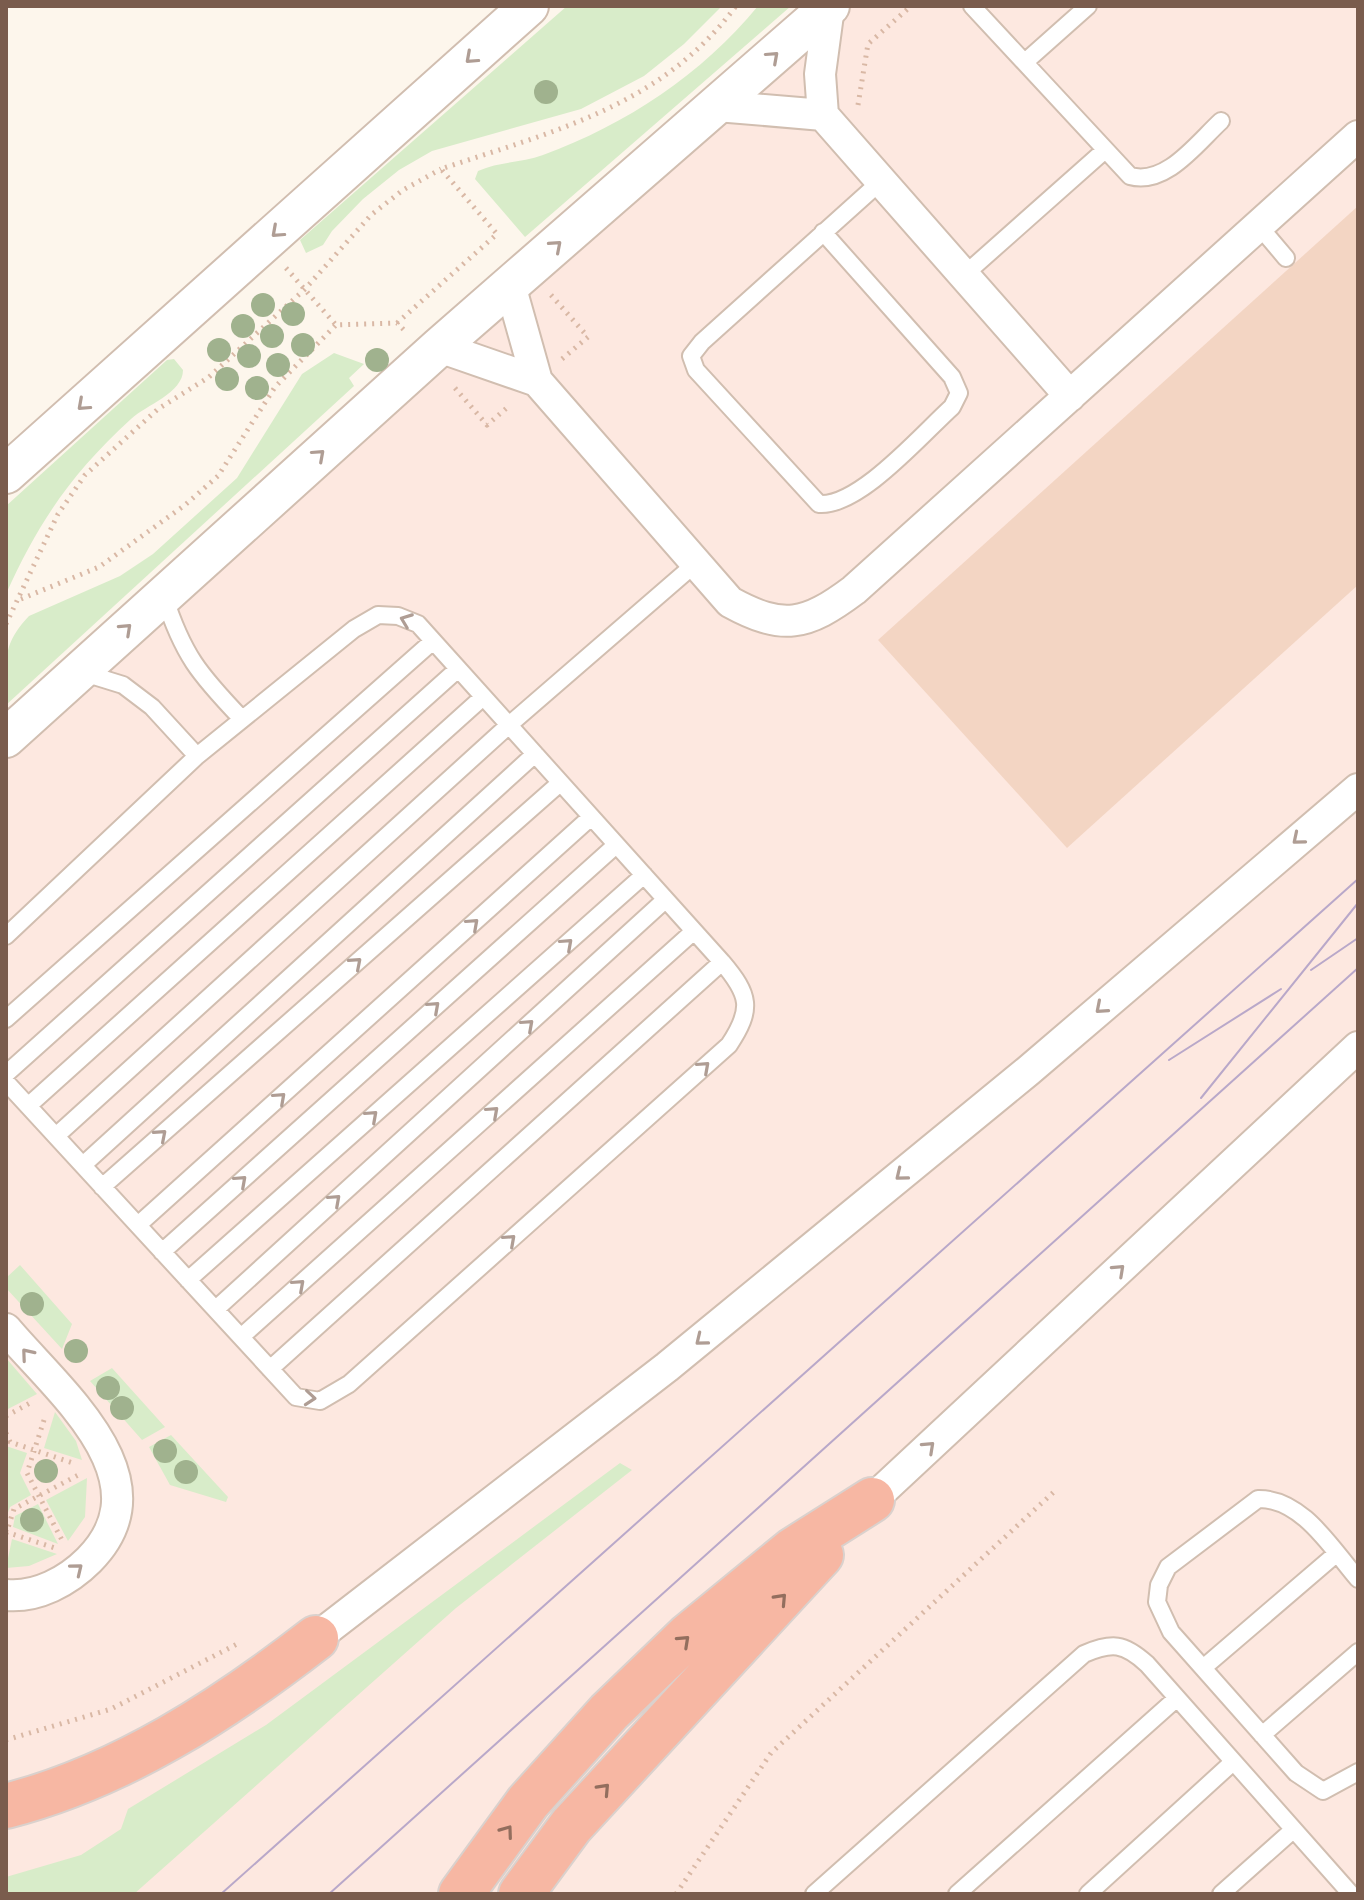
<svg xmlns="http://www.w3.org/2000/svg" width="1364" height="1900" font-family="Quicksand,sans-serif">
<rect width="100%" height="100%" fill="#fdf6ec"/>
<path fill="#fde8e0" d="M826,6H1358V1894H10L6,1889V736Z"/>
<path fill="#d8ecc9" d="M567,6H722L684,44L644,76L581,109L432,151L399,170L363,199L332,231L323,245L306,253L300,240Z
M758,6H791L525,237L475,179L478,171C500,161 522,163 543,155C627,124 701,75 758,6Z
M334,353L364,364L349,378L354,386L6,705C6,666 0,646 29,616L120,576L153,554L237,478L302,374Z
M174,359L183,370C183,393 146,405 131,419C72,473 39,521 6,594V506L167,360Z
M20,1265L72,1324L62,1349L6,1288V1278Z
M6,1358L37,1394L6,1410Z
M112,1368L165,1427L142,1440L90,1381Z
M55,1412L76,1441L82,1460L44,1448Z
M171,1435L228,1497L226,1502L170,1485L149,1447Z
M6,1446L27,1453L20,1473L31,1495L10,1507L6,1518Z
M620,1463L632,1470L456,1608L134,1894H6V1877L81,1855L121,1829L128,1809L266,1725Z
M87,1478L85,1517L68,1541L46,1500Z
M38,1504L58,1544L13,1527L15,1516Z
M12,1539L57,1554L29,1566L6,1568Z"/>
<path fill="#f3d5c3" d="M1358,206V585L1067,848L878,640Z"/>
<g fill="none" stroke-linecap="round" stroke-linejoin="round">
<defs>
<path id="service" d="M972,6L1130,176C1166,186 1197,143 1221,121
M1025,62L1088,6
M1259,226L1286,258
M823,232L952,377L959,393L952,407C921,435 859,507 819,504L696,370L691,356L702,342L880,182
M963,276L1105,150
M164,596C183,655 199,674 241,718
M81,672L123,685L152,707L197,756
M6,936L197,756L354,629L378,615L398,616L418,624L722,962C750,995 753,1009 729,1045L349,1384L320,1401L296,1397L6,1082
M6,1019L433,641
M6,1074L458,669
M28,1106L483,697
M56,1136L509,725L695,564
M83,1165L535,754
M102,1187L560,783
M138,1225L591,817
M162,1252L616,845
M188,1280L644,875
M216,1309L665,900
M241,1337L694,931
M270,1369L722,962
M1358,1579C1332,1549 1302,1498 1258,1499L1168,1567L1159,1585L1157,1602L1171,1632L1296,1773L1323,1791L1358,1772
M1203,1668L1336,1554
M1262,1735L1358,1652
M814,1894L1084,1654C1112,1642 1124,1643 1147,1664L1351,1894
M957,1894L1177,1698
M1088,1894L1233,1762
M1221,1894L1293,1830"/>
<path id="minor" d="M829,7L820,74L823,115L1070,396
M717,106L823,115
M510,285L537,381L730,602C783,631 806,626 854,590L1358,136
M439,347L537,381
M6,1329C58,1391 169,1479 89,1560C68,1581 37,1598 6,1595
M872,1500L1358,1047
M316,1638L667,1367L1028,1071L1358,789"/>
<path id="tertiary" d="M6,474L529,6
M6,738L439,347L830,6"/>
<path id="motorway" d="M6,1806C122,1776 223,1710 316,1638
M461,1894L528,1802L609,1712L688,1636L793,1550L872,1500
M521,1894L571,1826L821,1555"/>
</defs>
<use href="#service" stroke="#d1beb0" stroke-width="20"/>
<use href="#minor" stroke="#d1beb0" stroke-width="34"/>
<use href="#tertiary" stroke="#d1beb0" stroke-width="42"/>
<use href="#motorway" stroke="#dad1cd" stroke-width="48"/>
<path stroke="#d9b8a5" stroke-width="5" stroke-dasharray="2 6" stroke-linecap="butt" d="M858,105L868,44L911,6
M286,268L336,325L397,323L404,330
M551,295L588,337L562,359
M397,323L497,234L441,169C553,131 661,107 736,6
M455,388L487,425L509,406
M21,599L99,567L185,505L218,476L275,387L336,325
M6,624L58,514L85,475L158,409L209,377L305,289L371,215L403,190L441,169
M6,1416L30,1403
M44,1420L27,1473L63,1542
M6,1433L10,1442L76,1464
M6,1532L55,1548
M6,1534L14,1509L82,1473
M6,1740L111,1709L241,1642
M676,1894L771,1753L1057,1489"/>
<use href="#service" stroke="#fff" stroke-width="16"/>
<use href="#minor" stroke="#fff" stroke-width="30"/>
<use href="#tertiary" stroke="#fff" stroke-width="38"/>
<use href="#motorway" stroke="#f7b7a3" stroke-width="44"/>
<path stroke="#b9a8c9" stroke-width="2" d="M1311,970L1358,938
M1169,1060L1281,989
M1201,1098L1358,903
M221,1894L1358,879
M329,1894L1358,968"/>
</g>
<g fill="#a0b28e">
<circle cx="546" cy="92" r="12"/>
<circle cx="263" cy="305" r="12"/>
<circle cx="293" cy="314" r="12"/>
<circle cx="243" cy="326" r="12"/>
<circle cx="272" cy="336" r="12"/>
<circle cx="303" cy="345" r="12"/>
<circle cx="219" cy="350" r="12"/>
<circle cx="249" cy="356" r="12"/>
<circle cx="377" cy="360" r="12"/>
<circle cx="278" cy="365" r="12"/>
<circle cx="227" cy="379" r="12"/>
<circle cx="257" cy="388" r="12"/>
<circle cx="32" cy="1304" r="12"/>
<circle cx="76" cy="1351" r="12"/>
<circle cx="108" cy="1388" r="12"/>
<circle cx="122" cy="1408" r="12"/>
<circle cx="165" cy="1451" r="12"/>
<circle cx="46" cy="1471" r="12"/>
<circle cx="186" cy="1472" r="12"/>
<circle cx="32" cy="1520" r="12"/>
</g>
<defs><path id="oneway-chevron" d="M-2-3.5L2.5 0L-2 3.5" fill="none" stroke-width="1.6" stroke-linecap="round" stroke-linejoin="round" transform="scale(2)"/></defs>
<g stroke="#af9d94">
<use href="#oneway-chevron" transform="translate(773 57) rotate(-42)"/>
<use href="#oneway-chevron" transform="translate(471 58) rotate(138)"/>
<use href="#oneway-chevron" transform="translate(277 232) rotate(138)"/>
<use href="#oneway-chevron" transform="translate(556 246) rotate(-41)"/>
<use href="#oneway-chevron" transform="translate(83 405) rotate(138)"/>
<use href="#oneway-chevron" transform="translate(319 455) rotate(-42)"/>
<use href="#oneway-chevron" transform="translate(406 620) rotate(-159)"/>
<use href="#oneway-chevron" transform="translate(126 629) rotate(-43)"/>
<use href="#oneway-chevron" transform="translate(1298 839) rotate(140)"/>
<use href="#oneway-chevron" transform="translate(473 924) rotate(-42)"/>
<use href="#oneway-chevron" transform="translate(567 944) rotate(-42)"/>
<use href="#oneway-chevron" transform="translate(356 963) rotate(-41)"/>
<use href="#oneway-chevron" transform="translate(434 1007) rotate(-42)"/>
<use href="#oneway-chevron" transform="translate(1101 1008) rotate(139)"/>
<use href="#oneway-chevron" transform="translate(528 1025) rotate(-42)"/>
<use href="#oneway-chevron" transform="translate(704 1067) rotate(-42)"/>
<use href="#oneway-chevron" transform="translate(280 1098) rotate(-42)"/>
<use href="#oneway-chevron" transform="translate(493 1112) rotate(-42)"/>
<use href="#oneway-chevron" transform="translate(372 1116) rotate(-42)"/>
<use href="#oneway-chevron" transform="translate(161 1135) rotate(-41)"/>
<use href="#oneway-chevron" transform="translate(901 1175) rotate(141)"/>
<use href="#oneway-chevron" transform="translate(241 1181) rotate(-42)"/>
<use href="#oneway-chevron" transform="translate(335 1200) rotate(-42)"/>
<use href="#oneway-chevron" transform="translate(510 1240) rotate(-42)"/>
<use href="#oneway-chevron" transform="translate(1119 1270) rotate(-43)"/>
<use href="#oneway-chevron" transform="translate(299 1285) rotate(-42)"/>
<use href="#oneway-chevron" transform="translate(701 1340) rotate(141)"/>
<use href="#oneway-chevron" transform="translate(27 1354) rotate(-130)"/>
<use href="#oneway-chevron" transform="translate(310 1398) rotate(5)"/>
<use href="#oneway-chevron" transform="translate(929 1447) rotate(-43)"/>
<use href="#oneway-chevron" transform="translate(77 1569) rotate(-39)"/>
</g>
<g stroke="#936e5e">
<use href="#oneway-chevron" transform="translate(781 1599) rotate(-47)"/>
<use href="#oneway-chevron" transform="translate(684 1641) rotate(-43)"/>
<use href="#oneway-chevron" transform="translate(604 1789) rotate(-47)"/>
<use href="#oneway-chevron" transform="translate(507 1831) rotate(-54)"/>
</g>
<rect width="1364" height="1900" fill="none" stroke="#7a5c4d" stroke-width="16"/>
</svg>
